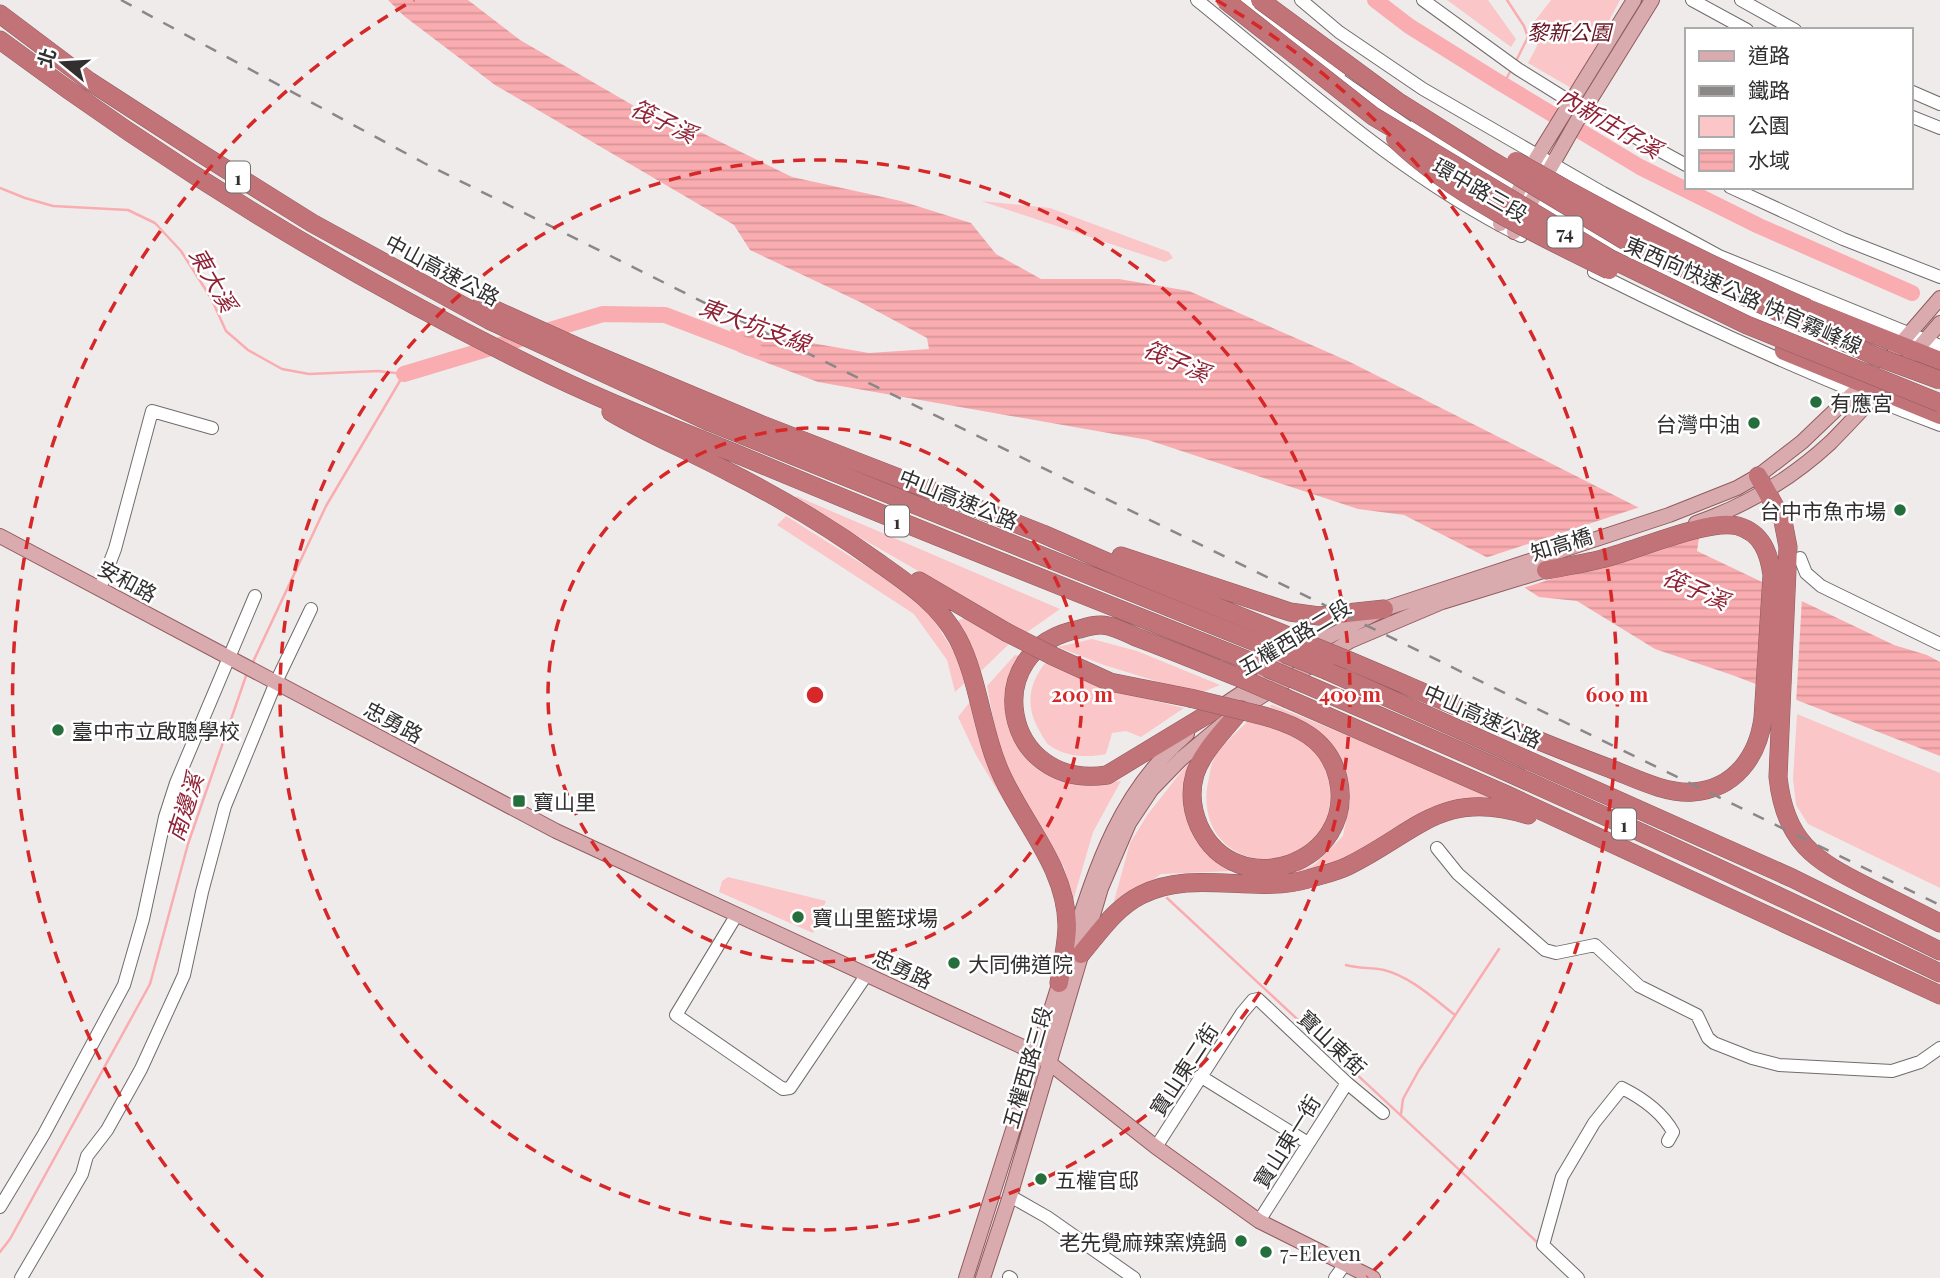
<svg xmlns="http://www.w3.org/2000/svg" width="1940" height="1278" font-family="'Playfair Display','Noto Sans TC',serif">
<defs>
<pattern id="water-rules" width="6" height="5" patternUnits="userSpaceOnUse" patternTransform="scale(1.75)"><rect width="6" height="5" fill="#f9adb0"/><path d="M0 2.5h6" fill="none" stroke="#d69598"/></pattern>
</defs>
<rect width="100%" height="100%" fill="#f0ebeb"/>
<path fill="#fac6c8" d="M1447,0H1488L1516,39L1511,47Z
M1551,0H1620L1573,89L1528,63L1537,46V26L1534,22Z
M981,201L1050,208L1169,252L1173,258L1165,262Z
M796,496L1060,609L1026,633L795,500Z
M786,516L923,602L964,669L968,680L955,692L947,660L914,614L777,525Z
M964,618L1009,644L981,671L971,645L957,621Z
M1092,639L1137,651L1220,685L1198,694L1104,665L1058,647Z
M1015,655L1021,656L1006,704L1027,757L1061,777L1088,784L1121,781L1093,832L1073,901L1064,867L1021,800L997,739L987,686Z
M1046,662L1110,690L1184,708L1141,737L1126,731L1112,733L1106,754C1089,758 1064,757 1049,745C1045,742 1042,735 1040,732C1025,707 1028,684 1046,662Z
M972,699L1039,853L1034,851L976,755L958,717Z
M1270,705H1273L1508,802L1457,800L1430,808L1367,850L1311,872L1292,873L1314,865L1343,836L1350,801L1347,774L1335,749L1319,732L1271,708Z
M1797,714L1940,773V888L1808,824L1796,805L1793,779Z
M1248,721C1288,733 1327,737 1331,787C1333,812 1327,838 1306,853C1301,857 1292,857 1286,858C1235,868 1198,833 1208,782C1210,775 1210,767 1213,761C1219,747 1237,732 1248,721Z
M1192,758L1202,843L1231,871L1161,874L1120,904L1114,901L1130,843L1148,814Z
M728,877L826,901L813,933L719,892L722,881Z"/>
<path fill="url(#water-rules)" d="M388,0H468L520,40L648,114L686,125L792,177L901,201L971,223L996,254L1041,279H1119L1189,291L1348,361L1699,538L1697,551L1894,645L1927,655L1940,662V756L1735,676L1655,649L1577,601L1539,597L1507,576L1494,561L1404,515L1358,509L1148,440L818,382L738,352L730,329L869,353L929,349L927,338L860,302L750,250L734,225L495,85L404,16Z"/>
<path fill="#f0ebeb" d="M1643,506L1696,533L1520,589L1504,579L1492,564L1482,559Z
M1765,580L1802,597L1796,704L1759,689Z"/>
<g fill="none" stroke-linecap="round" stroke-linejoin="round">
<path stroke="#f9adb0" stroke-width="2.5" d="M1507,0L1524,26L1528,37L1516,61
M1503,85L1511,70
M0,188L25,198L53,206L128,210L155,223L181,251L211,298L226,331L248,350L282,369L309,374L378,371L404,374L326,506L252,664
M1167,898L1539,1244
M1346,965C1359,969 1371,967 1384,970C1411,977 1433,998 1455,1015
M1401,1114L1403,1099L1419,1070L1499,949
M0,1252L10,1239L150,984L188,844L247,673"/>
<path stroke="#f9adb0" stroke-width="16" d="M1375,0L1409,26L1497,81L1640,167L1759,226L1912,293
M404,374L603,314L665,315L754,349"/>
<defs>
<path id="minor" d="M1197,0C1301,84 1401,176 1521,236
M1245,0L1340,72
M1301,0L1339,32L1423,89L1603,193L1719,256L1940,346
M1423,0L1518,69L1571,102L1686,165
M1692,0L1747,30
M1741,0L1795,30
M1330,73L1419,135
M1910,91L1940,104
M1910,116L1940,128
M1415,126L1619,248L1703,290L1873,364
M1730,187L1843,239L1940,277
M1594,272C1708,329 1821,380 1940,425
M1800,558L1806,573L1821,586L1940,644
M100,588L115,549L152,411L212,428
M1437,848L1458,874L1545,950L1556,953L1595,945L1639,986L1697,1015L1708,1038L1714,1043L1752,1058L1779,1065L1892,1071L1920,1062L1940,1048
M736,916L676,1015L783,1089L790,1088L867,974
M1200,1076L1308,1143
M1156,1147L1242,1013L1253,1000L1258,999L1347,1083L1383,1113
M1010,1196L1047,1217L1134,1278
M0,1207L44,1134L124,985L143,919L165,817L176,783L255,596
M1259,1221L1347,1083
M1009,1277L1011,1278
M21,1278L82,1174L87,1156L107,1130L141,1069L184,975L202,892L225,806L276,682L311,609
M1335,1278L1345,1264
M1578,1278L1543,1245L1562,1177L1594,1123L1622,1088C1642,1098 1662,1112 1673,1132L1668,1141"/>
<path id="major" d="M1500,224L1537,157L1634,0
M1514,232L1577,121L1652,0
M1895,350L1940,298
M1909,359L1940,323
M1696,523C1745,506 1791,479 1830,443C1849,424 1867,404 1886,384
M0,536L556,831L1038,1054L1156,1147L1259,1221L1373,1278
M1216,710L1320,641L1384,609L1669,515L1737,488L1758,476L1802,442L1869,378
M1070,949C1096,867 1119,792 1187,734
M966,1278L1062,975
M983,1278L1010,1196L1101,888L1129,823L1151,790L1181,759L1241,709L1350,641L1442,602L1556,567"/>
<path id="highway" d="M0,14L89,81L205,156L312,223L489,320L710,422L1285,654
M0,40C167,165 347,275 534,367C602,401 674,428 744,457C917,530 1092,598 1267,668
M482,304L584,350L760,424L1043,534L1121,568L1291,637
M1807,308L1940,361
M1784,351L1940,415
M611,412C648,434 690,451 729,472C781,498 832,529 879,563C909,584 940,605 958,639C979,679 982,734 1002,776C1025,826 1066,868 1067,925C1067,944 1062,964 1059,983
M1758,476L1783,521L1788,547L1778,777C1785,842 1814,860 1868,887C1892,899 1916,911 1940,923
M1121,556L1290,612L1319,616L1384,609
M919,581L1006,632
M1053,656L1110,682L1190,698
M1350,661C1435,697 1520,735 1606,767C1633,777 1664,794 1693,792C1735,789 1758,756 1763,718L1772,575C1769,553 1762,533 1738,526C1711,518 1639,549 1609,557C1589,563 1567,566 1546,570
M1328,671L1792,878L1940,951
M1305,684C1519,775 1730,872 1940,973
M1288,699L1507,795L1940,995
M1241,709C1226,729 1203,750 1195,774C1190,791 1192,810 1199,826C1236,906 1358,863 1338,778C1329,739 1295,724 1260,715
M1213,711L1107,775C1002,791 976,648 1080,629C1086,627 1094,625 1101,625C1112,625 1125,632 1136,637C1171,650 1205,664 1240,678
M1081,954C1099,933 1115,908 1141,895C1193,868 1254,895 1308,879C1321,875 1336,872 1348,866C1417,832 1442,788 1528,815"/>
</defs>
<use href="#minor" stroke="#706c6c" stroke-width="14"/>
<use href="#major" stroke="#8f5b5e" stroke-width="16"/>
<use href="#highway" stroke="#8f5b5e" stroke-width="19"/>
<use href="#minor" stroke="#fff" stroke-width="12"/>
<use href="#major" stroke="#daabae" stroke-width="14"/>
<use href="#highway" stroke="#c17378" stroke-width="18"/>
<path stroke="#8b8787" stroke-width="2.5" stroke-dasharray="12 12" stroke-linecap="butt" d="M121,0L424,163L723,312L1940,905"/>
<defs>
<path id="highway-bridge" d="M1225,0L1373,116L1609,258L1747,325L1940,403
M1260,0L1397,101L1486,157L1624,240L1708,280L1875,356L1940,380
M1395,139C1450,193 1539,236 1609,270
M1516,161C1611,216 1707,264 1807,308
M1006,632L1053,656
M1291,637L1350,661
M1285,654L1328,671
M1267,668L1305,684
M1240,678L1288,699
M1190,698L1260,715"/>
</defs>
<use href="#highway-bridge" stroke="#8f5b5e" stroke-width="19" stroke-linecap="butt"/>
<use href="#highway-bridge" stroke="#c17378" stroke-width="18"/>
</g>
<g fill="none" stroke="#d62828" stroke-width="3.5" stroke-dasharray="12 9">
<circle cx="815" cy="695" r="267"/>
<circle cx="815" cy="695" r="535"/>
<path d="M263 1277A802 802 0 0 1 414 0M1216 0A802 802 0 0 1 1367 1277"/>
</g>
<g fill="#256f3d" stroke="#fff" stroke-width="2.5">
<circle cx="1816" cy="402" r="7"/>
<circle cx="1754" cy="423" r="7"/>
<circle cx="1900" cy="510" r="7"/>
<circle cx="58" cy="730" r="7"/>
<rect x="512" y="794" width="14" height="14" rx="3.5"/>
<circle cx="798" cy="917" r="7"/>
<circle cx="954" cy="963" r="7"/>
<circle cx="1041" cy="1179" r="7"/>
<circle cx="1241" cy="1241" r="7"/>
<circle cx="1266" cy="1252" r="7"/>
</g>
<g text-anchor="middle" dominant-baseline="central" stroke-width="5" stroke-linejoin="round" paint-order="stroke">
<g fill="#fff" stroke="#6f6d6d" stroke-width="2">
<rect x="226" y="161.5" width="24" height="31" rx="5"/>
<rect x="1547.5" y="216.5" width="35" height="31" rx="5"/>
<rect x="885" y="505.5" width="24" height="31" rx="5"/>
<rect x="1612" y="808.5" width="24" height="31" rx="5"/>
</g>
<g font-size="19" font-weight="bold" fill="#312f2f">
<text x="238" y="177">1</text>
<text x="1565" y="232">74</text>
<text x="897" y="521">1</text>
<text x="1624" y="824">1</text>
</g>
<g font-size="21" font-style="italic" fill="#671423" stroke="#fff">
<text x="1569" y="31">黎新公園</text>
</g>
<g font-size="21" fill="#312f2f" stroke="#fff">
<text transform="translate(1481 189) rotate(30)">環中路三段</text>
<text transform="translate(443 269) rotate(28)">中山高速公路</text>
<text transform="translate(1744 294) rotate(24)">東西向快速公路 快官霧峰線</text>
<text transform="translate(959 498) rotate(22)">中山高速公路</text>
<text transform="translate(1561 543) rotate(-17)">知高橋</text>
<text transform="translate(128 580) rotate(28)">安和路</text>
<text transform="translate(1294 636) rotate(-31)">五權西路二段</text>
<text transform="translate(1483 715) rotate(24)">中山高速公路</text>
<text transform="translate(394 721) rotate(28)">忠勇路</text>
<text transform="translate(903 968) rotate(25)">忠勇路</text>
<text transform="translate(1333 1042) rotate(43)">寶山東街</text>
<text transform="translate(1026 1067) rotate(-74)">五權西路三段</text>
<text transform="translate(1183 1069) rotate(-57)">寶山東二街</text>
<text transform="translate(1286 1141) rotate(-58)">寶山東一街</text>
</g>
<g font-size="21" fill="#312f2f" stroke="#fff" text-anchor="start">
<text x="1830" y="402">有應宮</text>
<text x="1740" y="423" text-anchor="end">台灣中油</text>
<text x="1886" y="510" text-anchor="end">台中市魚市場</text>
<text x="72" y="730">臺中市立啟聰學校</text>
<text x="533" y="801">寶山里</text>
<text x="812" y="917">寶山里籃球場</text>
<text x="968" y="963">大同佛道院</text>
<text x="1055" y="1179">五權官邸</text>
<text x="1227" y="1241" text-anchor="end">老先覺麻辣窯燒鍋</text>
<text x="1280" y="1252">7-Eleven</text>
</g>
<g font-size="23" font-style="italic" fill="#8f2235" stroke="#fff">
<text transform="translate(664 120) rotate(26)">筏子溪</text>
<text transform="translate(1610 122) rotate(30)">內新庄仔溪</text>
<text transform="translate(214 279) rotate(60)">東大溪</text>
<text transform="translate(755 324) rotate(20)">東大坑支線</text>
<text transform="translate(1177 360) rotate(24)">筏子溪</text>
<text transform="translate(1696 588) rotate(24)">筏子溪</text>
<text transform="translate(184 807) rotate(-72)">南邊溪</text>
</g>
</g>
<circle cx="815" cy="695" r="10" fill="#d62828" stroke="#fff" stroke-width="3.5"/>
<g font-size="21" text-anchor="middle" font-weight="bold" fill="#d62828" stroke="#fff" stroke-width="5" stroke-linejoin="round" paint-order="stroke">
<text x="1082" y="702">200 m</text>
<text x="1350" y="702">400 m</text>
<text x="1617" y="702">600 m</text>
</g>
<rect x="1685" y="28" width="228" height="161" fill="#ffffff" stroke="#adacac" stroke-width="2"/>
<rect x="1699" y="51" width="35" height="10" fill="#daabae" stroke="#adacac" stroke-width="2"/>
<text x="1748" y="63" font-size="21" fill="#312f2f">道路</text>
<rect x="1699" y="86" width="35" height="10" fill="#8b8787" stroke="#adacac" stroke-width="2"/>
<text x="1748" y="98" font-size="21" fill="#312f2f">鐵路</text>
<rect x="1699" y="116" width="35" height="21" fill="#fac6c8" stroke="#adacac" stroke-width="2"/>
<text x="1748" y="133" font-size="21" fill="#312f2f">公園</text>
<rect x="1699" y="150" width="35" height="21" fill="url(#water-rules)" stroke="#adacac" stroke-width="2"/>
<text x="1748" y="168" font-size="21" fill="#312f2f">水域</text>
<g transform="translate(63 63) rotate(288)" stroke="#ffffff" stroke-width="5" paint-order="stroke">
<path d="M0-5L12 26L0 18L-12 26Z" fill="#312f2f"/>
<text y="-10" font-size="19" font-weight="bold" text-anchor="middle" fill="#312f2f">北</text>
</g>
</svg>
